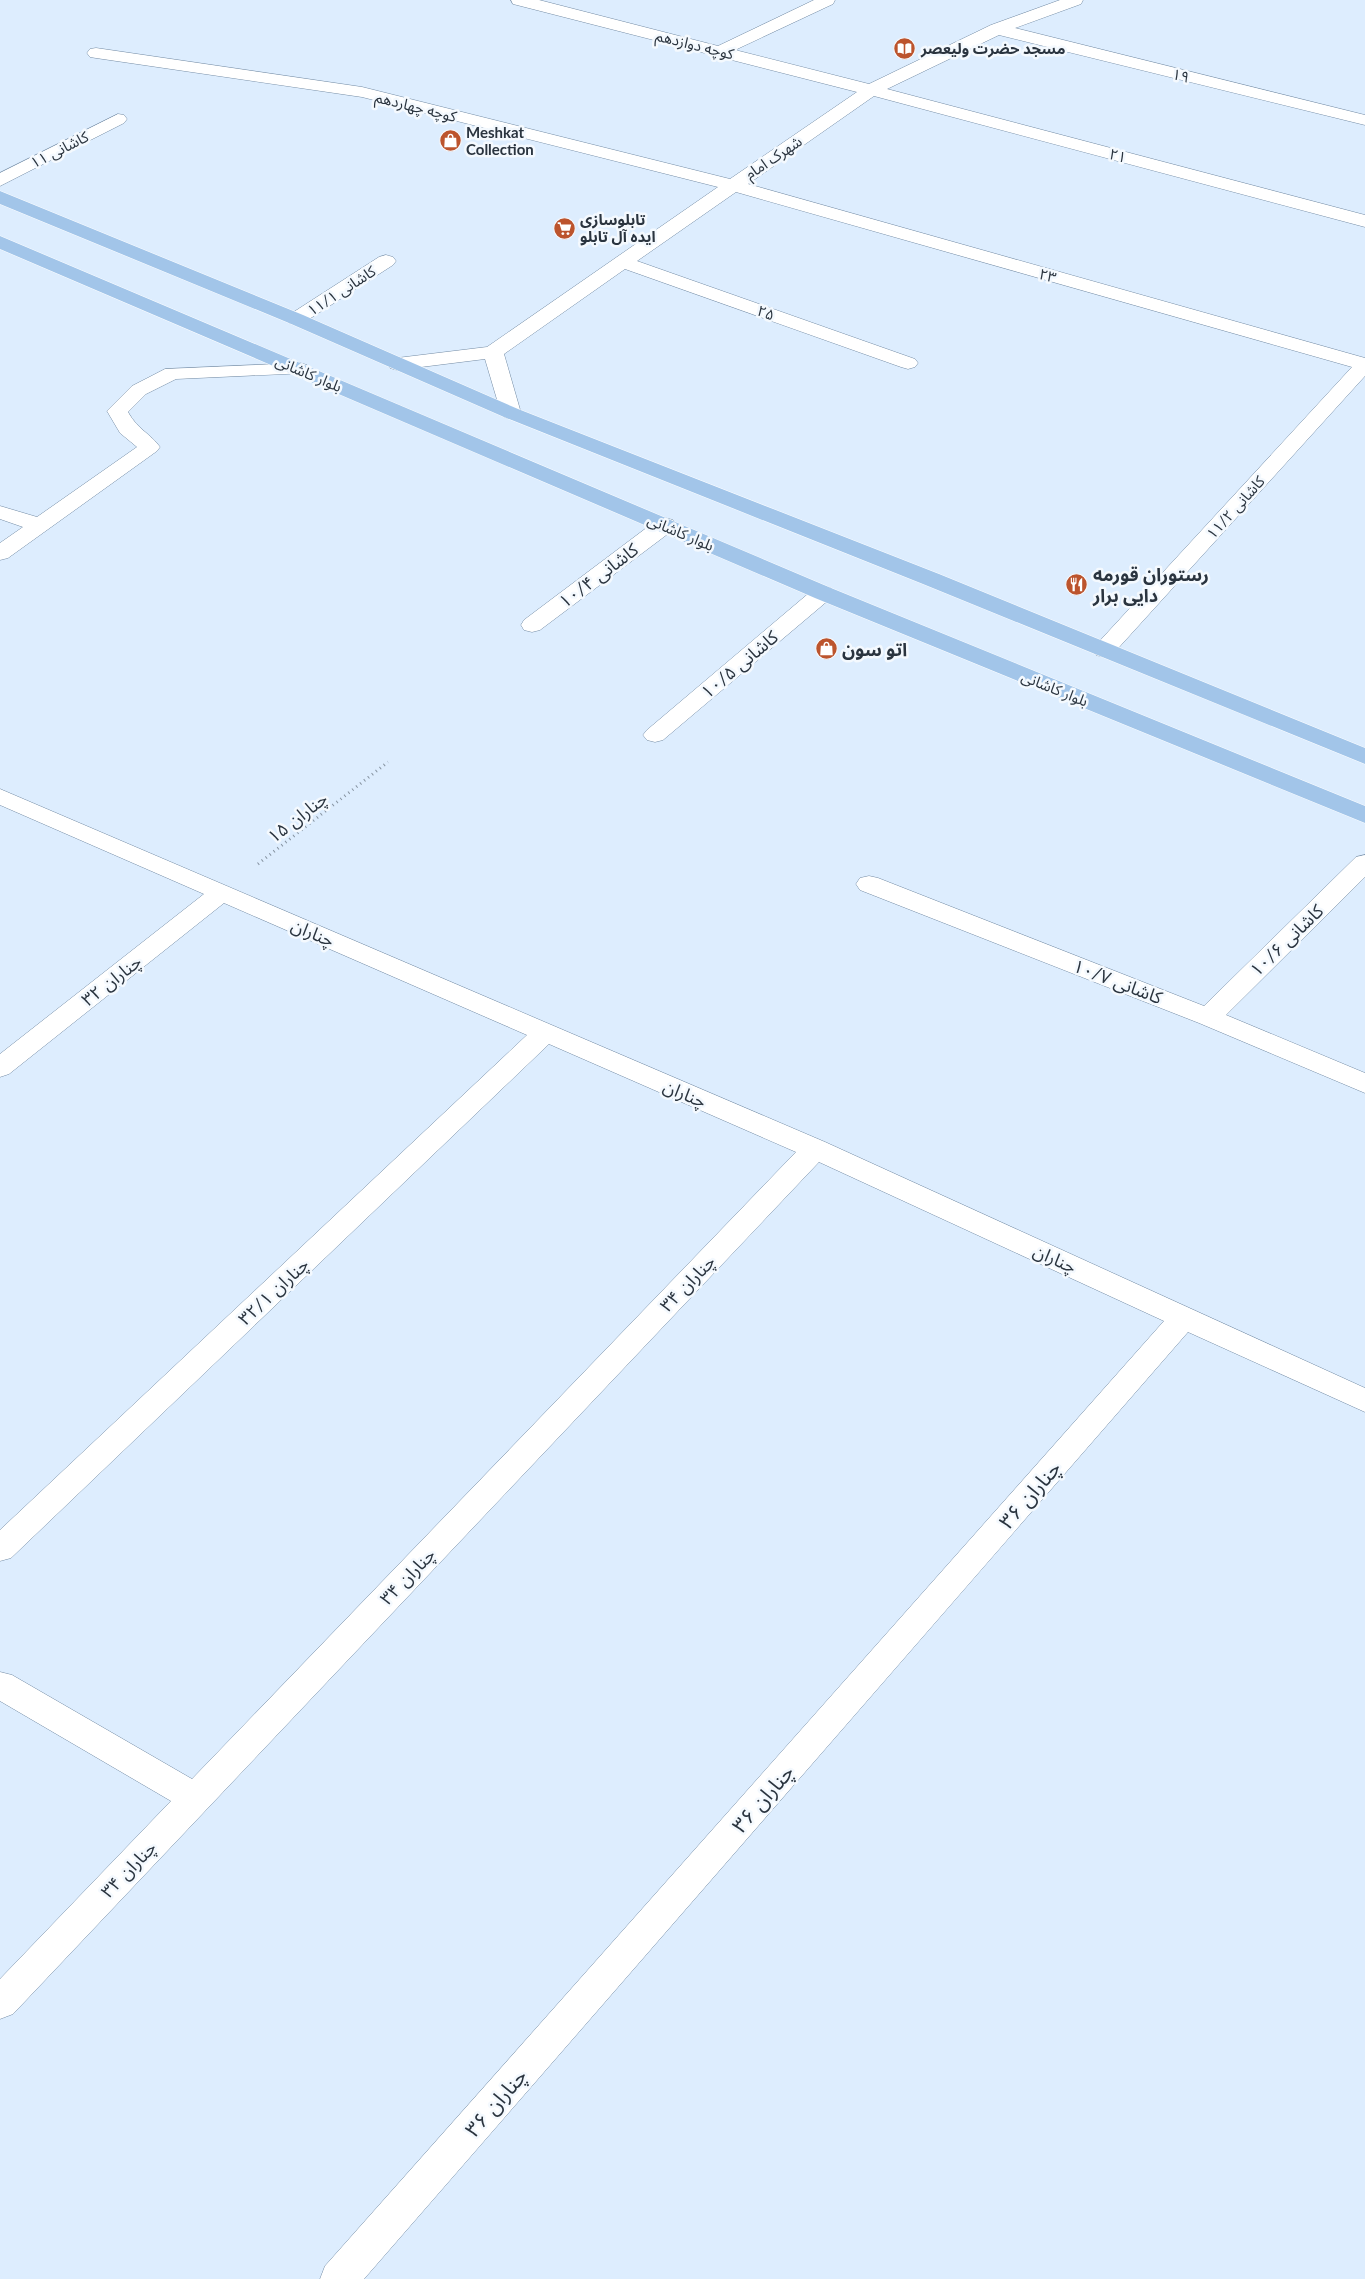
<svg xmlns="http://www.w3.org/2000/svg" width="1365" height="2279" font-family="Lato,'Noto Sans Arabic',sans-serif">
<rect width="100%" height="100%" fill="#ddedfe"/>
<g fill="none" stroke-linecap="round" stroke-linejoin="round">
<defs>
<path id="minor" d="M511,0H539L718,46L814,0H835L833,4L735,50L869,84L991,25L1060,0H1083L1081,4L1015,28L1365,115V125L999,35L887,89L1365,215V227L874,96L748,184L1365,358V376L1112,655L1104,657L1096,655L1093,650L1096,645L1352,367L736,192L637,261L915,359L918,363L915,367L908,369L901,367L625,269L504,354L521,413L518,417L511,419L504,417L501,413L485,359L397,370L390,368L387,364L390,360L397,358L487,347L718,187L362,97L96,58L90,57L87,53L90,49L96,48L362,87L730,179L857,92L513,4Z
M118,114L124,115L127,119L124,123L0,186V173Z
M386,255L393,257L396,261L393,265L303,323H289L286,319L289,315L379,257Z
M300,363L307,365L310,369L307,373L176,379L146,394L128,412C138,430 150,433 160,447L157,451L8,558L0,560V543L23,527L0,519V506L37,517L137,447L120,433L107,411L132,386L165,369Z
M665,518L673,520L676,525L673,530L540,630L532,632L524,630L521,625L524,620L657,520Z
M823,586L831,588L834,593L831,598L663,740L655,742L647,740L643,735L647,730L815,588Z
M0,789L825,1142L1365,1388V1412L1188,1332L364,2279H320L325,2266L1164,1321L819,1162L13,2014L0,2019V1979L171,1801L0,1701V1672L12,1675L192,1779L796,1152L549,1044L11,1558L0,1561V1530L527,1035L224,903L9,1074L0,1077V1054L204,894L0,805Z
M1365,855V877L1226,1015L1365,1073V1093L1199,1023L860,890L856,884L860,878L869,876L878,878L1204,1006L1356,857Z"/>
<path id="major" d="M0,191L303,315L518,409L939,574L1365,748V764L923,584L504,417L289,323L0,204Z
M0,236L831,588L1365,806V823L815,598L0,249Z"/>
</defs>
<use href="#minor" stroke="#738ba4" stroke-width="1"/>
<use href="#major" stroke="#fff" stroke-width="1"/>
<path stroke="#8693a1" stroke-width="3" stroke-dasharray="1 4" stroke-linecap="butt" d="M258,864L388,762"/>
<use href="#minor" fill="#fff" fill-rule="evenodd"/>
<use href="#major" fill="#a2c5e9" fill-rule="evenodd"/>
</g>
<defs>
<symbol id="library-disc" viewBox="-11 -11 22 22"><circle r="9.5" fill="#bc542d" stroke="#f4f9fe"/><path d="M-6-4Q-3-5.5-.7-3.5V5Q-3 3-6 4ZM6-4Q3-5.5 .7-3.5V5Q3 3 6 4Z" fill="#fff"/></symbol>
<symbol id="shop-disc" viewBox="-11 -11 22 22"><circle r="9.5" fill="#bc542d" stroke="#f4f9fe"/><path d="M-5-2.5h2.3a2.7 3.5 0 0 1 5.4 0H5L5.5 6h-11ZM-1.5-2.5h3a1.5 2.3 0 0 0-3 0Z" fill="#fff"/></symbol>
<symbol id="supermarket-disc" viewBox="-11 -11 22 22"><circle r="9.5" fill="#bc542d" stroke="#f4f9fe"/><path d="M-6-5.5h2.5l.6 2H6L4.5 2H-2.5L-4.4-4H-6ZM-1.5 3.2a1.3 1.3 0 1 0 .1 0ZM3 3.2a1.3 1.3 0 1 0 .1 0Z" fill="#fff"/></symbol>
<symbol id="restaurant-disc" viewBox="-11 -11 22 22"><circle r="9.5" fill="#bc542d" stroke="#f4f9fe"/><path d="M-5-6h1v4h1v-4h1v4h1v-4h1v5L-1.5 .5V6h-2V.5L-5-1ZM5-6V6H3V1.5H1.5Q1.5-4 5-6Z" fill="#fff"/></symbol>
</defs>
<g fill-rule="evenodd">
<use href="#library-disc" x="892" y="36" width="25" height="25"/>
<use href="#shop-disc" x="438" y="128" width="25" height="25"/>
<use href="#supermarket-disc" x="552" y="216" width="25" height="25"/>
<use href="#restaurant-disc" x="1064" y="572" width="25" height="25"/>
<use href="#shop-disc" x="814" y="636" width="25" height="25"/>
</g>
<g text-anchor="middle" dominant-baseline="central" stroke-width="5" stroke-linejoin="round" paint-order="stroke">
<g font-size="15" fill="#2a343f" stroke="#f4f9fe">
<text transform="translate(695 44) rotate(14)">کوچه دوازدهم</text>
<text transform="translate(1181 75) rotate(14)">۱۹</text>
<text transform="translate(416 106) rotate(14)">کوچه چهاردهم</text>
<text transform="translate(59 149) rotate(-27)">۱۱ کاشانی</text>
<text transform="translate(1118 155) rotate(15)">۲۱</text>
<text transform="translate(773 157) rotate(-34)">شهرک امام</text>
<text transform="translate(1048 275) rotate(16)">۲۳</text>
<text transform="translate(341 290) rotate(-33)">۱۱/۱ کاشانی</text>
<text transform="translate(766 312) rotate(20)">۲۵</text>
<text transform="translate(309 373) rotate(23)">بلوار کاشانی</text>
<text transform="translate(1235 507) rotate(-48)">۱۱/۲ کاشانی</text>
<text transform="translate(681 532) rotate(23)">بلوار کاشانی</text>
<text transform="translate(1055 688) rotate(22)">بلوار کاشانی</text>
</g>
<g font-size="15" font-weight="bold" fill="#2a343f" stroke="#f4f9fe" text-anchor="start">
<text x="921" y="48">مسجد حضرت ولیعصر</text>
<text x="466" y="132">Meshkat<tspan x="466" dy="17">Collection</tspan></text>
<text x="580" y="219">تابلوسازی<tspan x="580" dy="17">ایده آل تابلو</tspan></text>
</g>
<g font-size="18" font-weight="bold" fill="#2a343f" stroke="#f4f9fe" text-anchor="start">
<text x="1093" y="574">رستوران قورمه<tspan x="1093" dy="21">دایی برار</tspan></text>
<text x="842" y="649">اتو سون</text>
</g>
<g font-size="18" fill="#2a343f" stroke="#f4f9fe">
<text transform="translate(598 575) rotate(-37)">۱۰/۴ کاشانی</text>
<text transform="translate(739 664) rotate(-40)">۱۰/۵ کاشانی</text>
<text transform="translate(297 817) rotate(-38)">چناران ۱۵</text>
<text transform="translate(313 932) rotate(23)">چناران</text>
<text transform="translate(1286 940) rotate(-44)">۱۰/۶ کاشانی</text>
<text transform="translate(111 980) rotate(-38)">چناران ۳۲</text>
<text transform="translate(1118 981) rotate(21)">۱۰/۷ کاشانی</text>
<text transform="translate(685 1093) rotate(23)">چناران</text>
<text transform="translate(1055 1258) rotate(24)">چناران</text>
<text transform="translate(687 1283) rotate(-46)">چناران ۳۴</text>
<text transform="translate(273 1291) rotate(-43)">چناران ۳۲/۱</text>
<text transform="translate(407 1576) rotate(-46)">چناران ۳۴</text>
<text transform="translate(128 1869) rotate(-46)">چناران ۳۴</text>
</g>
<g font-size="21" fill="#2a343f" stroke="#f4f9fe">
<text transform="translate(1029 1494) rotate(-49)">چناران ۳۶</text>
<text transform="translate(762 1798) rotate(-49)">چناران ۳۶</text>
<text transform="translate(495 2102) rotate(-49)">چناران ۳۶</text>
</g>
</g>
</svg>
